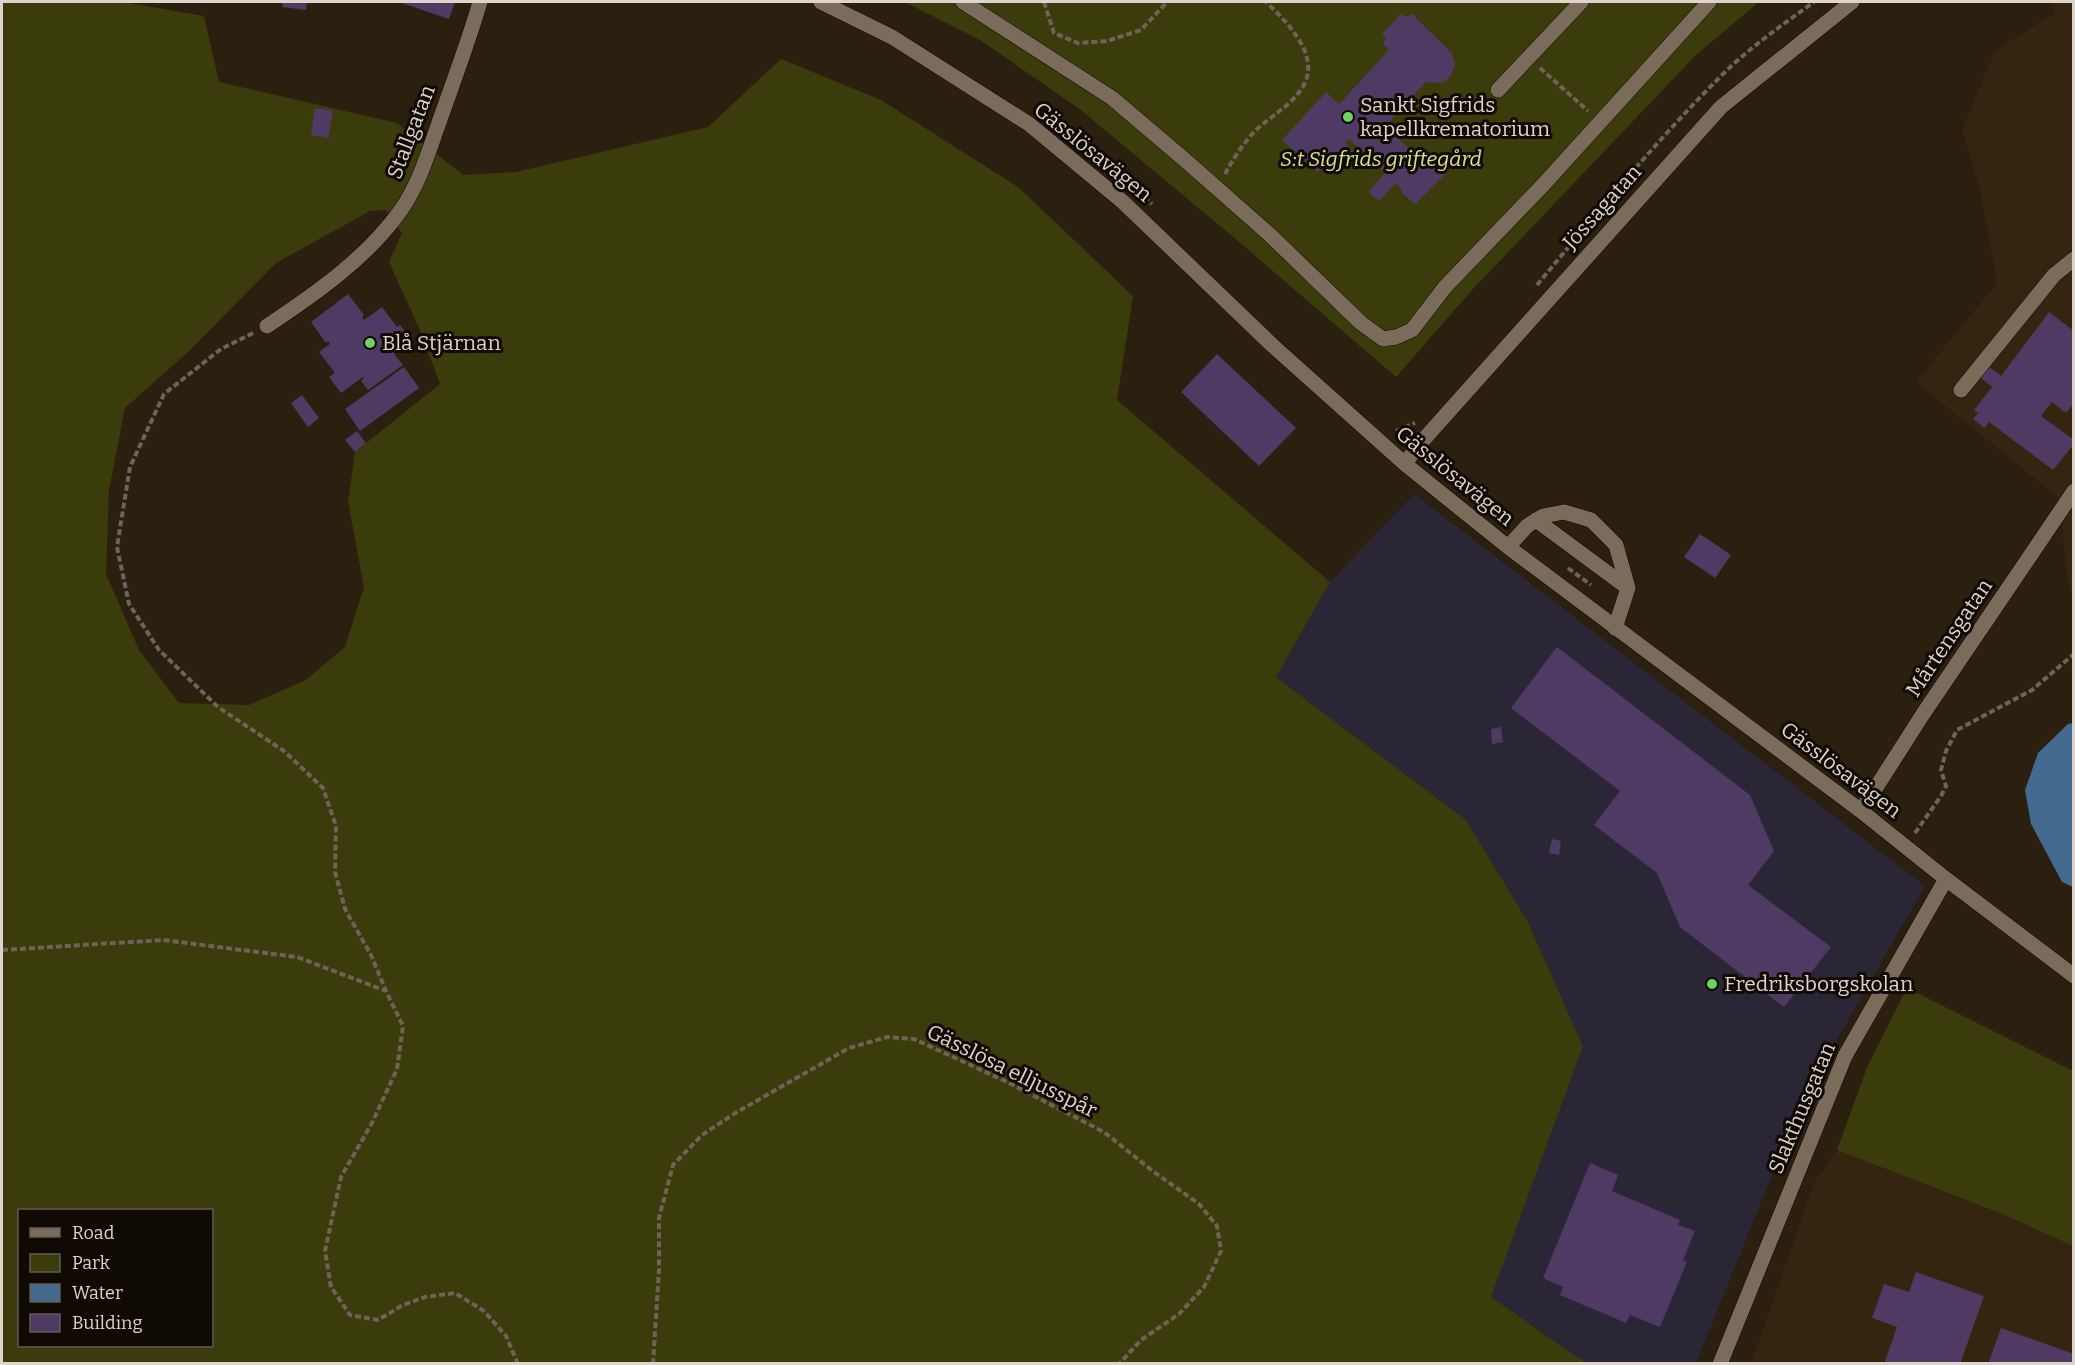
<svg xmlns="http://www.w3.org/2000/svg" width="2075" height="1365" font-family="Bitter,serif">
<rect width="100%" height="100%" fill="#2b1f10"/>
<path fill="#35240f" d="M2052,2H2073V596L2067,576L2060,499L1916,382L1997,283L1980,189L1962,130L1995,51L2055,13Z
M1837,1150L2000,1213L2073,1246V1363L1751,1364L1814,1183Z"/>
<path fill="#2b2636" d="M1414,494L1925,886L1824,1062L1781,1153L1696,1363H1586L1491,1297L1583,1046L1528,922L1466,820L1276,677L1330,582Z"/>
<path fill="#3a3d0b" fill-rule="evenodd" d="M2,2H124L204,16L219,82L397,123L463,175L516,172L708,127L781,59L881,100L1018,187L1133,296L1117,400L1330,582L1276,677L1466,820L1528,922L1583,1046L1491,1297L1586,1363L2,1364ZM386,210L402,233L389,262L419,328L440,384L355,452L348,501L364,587L345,647L306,680L249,705L179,703L139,650L106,574L109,490L125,408L188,352L276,263L370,211ZM20,1210H212V1346H20Z
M905,2H1759L1697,54L1473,289L1396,377L1237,240L1081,110L980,40Z
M1907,988L2073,1071V1246L2000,1213L1837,1150L1868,1065Z"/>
<path fill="#446a8f" d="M2073,723H2074L2073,887L2062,882L2031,824L2025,790L2038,753L2068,724Z"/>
<path fill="#4f3a64" d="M283,2H307L306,10L282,7Z
M399,2H455L449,19Z
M1401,14L1405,17L1412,14L1452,53L1455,65L1450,77L1444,82L1438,83L1426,82L1375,137L1379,141L1389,130L1423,162L1428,158L1446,174L1415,204L1402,193L1401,188L1396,183L1379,201L1368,192L1385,173L1349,139L1345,143L1353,150L1338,166L1330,159L1318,172L1282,140L1326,92L1339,104L1389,50L1383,44L1386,38L1382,34Z
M315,108L333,111L328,138L311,135Z
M348,294L364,315L362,317L364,320L382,307L397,327L400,325L412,341L394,354L403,365L368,390L361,381L364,378L363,377L341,393L329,377L335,373L319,352L330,344L328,341L326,343L311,322Z
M2049,312L2074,331V403L2066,413L2052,402L2041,416L2074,440V444L2053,470L1989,422L1984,428L1973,419L1978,413L1974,410L1992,387L1981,378L1989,367L2001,376Z
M1217,354L1296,428L1259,466L1181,392Z
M404,367L419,388L360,431L345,409Z
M302,395L319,418L308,427L291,403Z
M357,431L366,443L355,452L345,440Z
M1700,534L1731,555L1715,578L1684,557Z
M1557,647L1750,795L1774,851L1748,885L1831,947L1784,1007L1680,927L1657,873L1594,825L1620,791L1511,708Z
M1501,727L1503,742L1492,744L1491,729Z
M1552,839L1561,841L1559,855L1549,853Z
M1590,1163L1618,1175L1612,1191L1680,1220L1678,1225L1695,1231L1683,1260L1687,1262L1660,1327L1630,1315L1626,1323L1560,1295L1563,1287L1543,1278Z
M1916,1272L1984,1296L1960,1364H1884L1897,1327L1872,1318L1884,1284L1909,1292Z
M2001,1328L2074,1354V1364H1988Z"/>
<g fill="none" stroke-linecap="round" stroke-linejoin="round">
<defs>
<path id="minor" d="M821,2L892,37L1029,124L1123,202L1272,345L1405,464L1508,547L1861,811L1946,879L2074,976
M963,2L1112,98L1185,160L1270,235L1361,323L1383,339L1396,337L1412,330L1445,287L1543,185L1709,2
M1498,90L1581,2
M267,326C315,294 367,258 401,210C421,181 430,147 442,114C455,77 469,40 480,2
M1961,390L2054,275L2074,259
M1405,464L1417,447L1721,107L1852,2
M1536,520L1628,588
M1508,547L1527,526L1543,516L1564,512L1591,520L1616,545L1628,588L1615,628
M1861,811L1923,714L2074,491
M1720,1364L1845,1056L1946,879"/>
</defs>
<use href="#minor" stroke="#140900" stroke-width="16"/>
<path stroke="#6e6356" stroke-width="4" stroke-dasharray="6 3" stroke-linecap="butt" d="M1044,2L1054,33L1078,43L1107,41L1141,30L1167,2
M1540,68L1588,111
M1083,144L1114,170
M1225,174C1233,159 1243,144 1254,132C1269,117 1291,106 1302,88C1323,57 1286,21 1266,2
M1138,190L1152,204
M1537,285C1596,214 1656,141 1721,76C1749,48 1782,25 1814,2
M253,333L221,349L164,394L130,467L117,547L129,604L159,650L218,707L284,751L323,788L336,826L335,872L345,909L371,955L386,991
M1396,431L1415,423
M1429,458L1451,477
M1490,508L1510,523
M1568,568L1591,585
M1915,833L1941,796L1946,786L1941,770L1946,751L1957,730L2032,690L2074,654
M2,950L163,940L297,957L386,991L403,1026L397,1069L372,1123L341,1177L325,1251L331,1287L350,1315L378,1320L403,1305L425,1297L455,1293L484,1311L506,1336L518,1364
M653,1364L659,1269V1218L673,1165L702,1135L737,1112L849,1048L887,1037L914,1039L1005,1081L1104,1132L1154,1172L1199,1204L1217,1226L1221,1251L1204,1287L1179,1314L1141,1340L1119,1364"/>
<use href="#minor" stroke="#7a6b5a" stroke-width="15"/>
</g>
<g fill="#6cd362" stroke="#100a05" stroke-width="2">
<circle cx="1348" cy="117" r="6"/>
<circle cx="370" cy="343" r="6"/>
<circle cx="1712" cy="984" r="6"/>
</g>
<g text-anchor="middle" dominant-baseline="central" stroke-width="6" stroke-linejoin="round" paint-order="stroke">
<g font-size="21" fill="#ddd4cb" stroke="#100a05" text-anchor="start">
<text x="1360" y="105">Sankt Sigfrids<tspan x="1360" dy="24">kapellkrematorium</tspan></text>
<text x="382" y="343">Blå Stjärnan</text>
<text x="1724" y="984">Fredriksborgskolan</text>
</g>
<g font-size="21" fill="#ddd4cb" stroke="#100a05">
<text transform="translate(411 132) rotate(-69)">Stallgatan</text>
<text transform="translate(1093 152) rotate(39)">Gässlösavägen</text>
<text transform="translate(1602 207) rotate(-48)">Jössagatan</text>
<text transform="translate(1455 476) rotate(39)">Gässlösavägen</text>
<text transform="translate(1949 638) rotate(-56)">Mårtensgatan</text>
<text transform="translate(1841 770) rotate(37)">Gässlösavägen</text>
<text transform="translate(1012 1071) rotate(26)">Gässlösa elljusspår</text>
<text transform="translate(1802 1108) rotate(-67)">Slakthusgatan</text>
</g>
<g font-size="21" font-style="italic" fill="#dae190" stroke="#100a05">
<text x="1381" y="159">S:t Sigfrids griftegård</text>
</g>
</g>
<rect width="2075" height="1365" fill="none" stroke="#ddd4cb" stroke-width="6"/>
<rect x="18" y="1209" width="195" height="138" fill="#100a05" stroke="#625b54" stroke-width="1.5"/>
<rect x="30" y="1228" width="30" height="9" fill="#7a6b5a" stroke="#625b54" stroke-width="1.5"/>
<text x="72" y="1239" font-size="18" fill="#ddd4cb">Road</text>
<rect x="30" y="1254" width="30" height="18" fill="#3a3d0b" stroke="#625b54" stroke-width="1.5"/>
<text x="72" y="1269" font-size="18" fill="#ddd4cb">Park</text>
<rect x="30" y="1284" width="30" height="18" fill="#446a8f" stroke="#625b54" stroke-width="1.5"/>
<text x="72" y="1299" font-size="18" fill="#ddd4cb">Water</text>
<rect x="30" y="1314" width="30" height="18" fill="#4f3a64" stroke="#625b54" stroke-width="1.5"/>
<text x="72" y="1329" font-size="18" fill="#ddd4cb">Building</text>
</svg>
